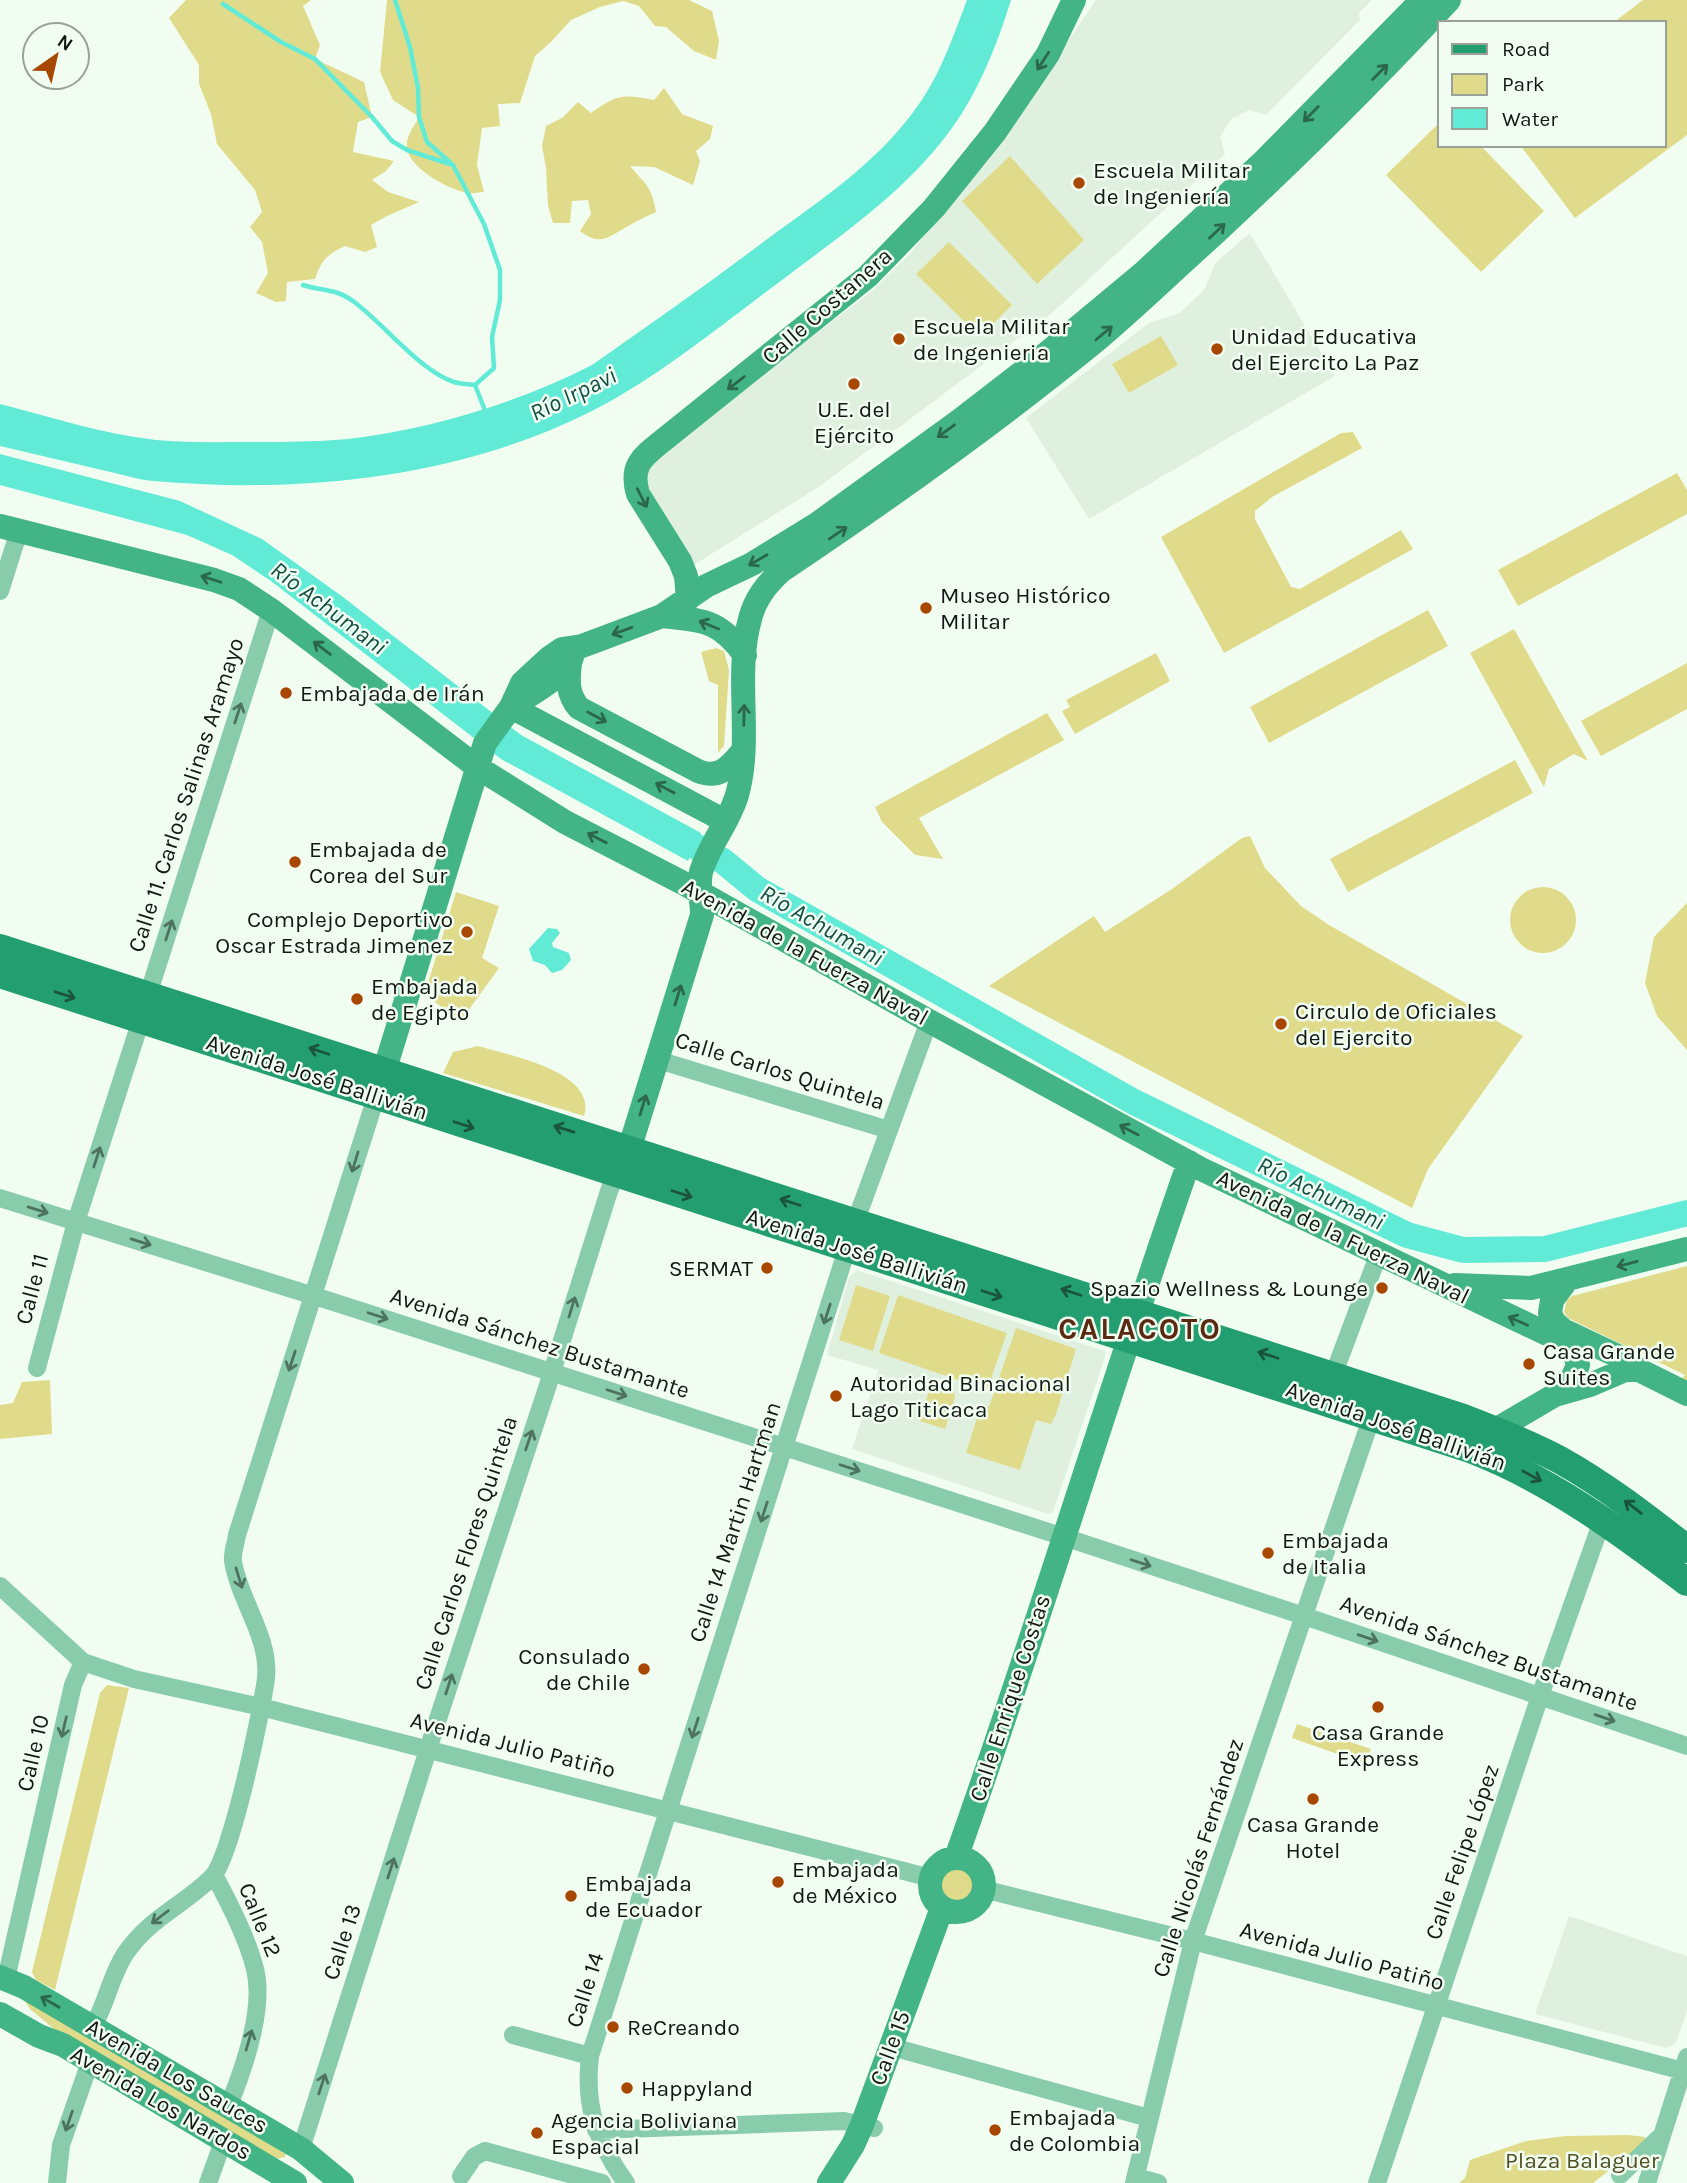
<svg xmlns="http://www.w3.org/2000/svg" width="1687" height="2183" font-family="Karla,sans-serif">
<rect width="100%" height="100%" fill="#f2fdf1"/>
<path fill="#e0f0df" d="M1096,0H1372L1359,13L1360,20L1266,115L1249,110L1231,119L1220,137L1225,154L1051,314L819,487L692,566L644,487L643,470L659,454L872,291L908,256L1046,73Z
M1250,233L1335,376L1089,519L1026,418L1149,323L1180,313L1204,290L1216,262Z
M857,1270L1105,1351V1357L1053,1512L1048,1514L852,1449L878,1370L827,1355L849,1277Z
M1569,1916L1687,1956V2011L1676,2043L1666,2048L1535,2014Z"/>
<path fill="#e0db8a" d="M186,0H311L303,6L320,45L315,59L364,82L372,117L358,122L353,152L394,161L386,171L372,180L388,192L419,202L385,217L371,225L377,247L365,252L345,246C327,254 321,261 315,279L287,282L286,301L276,302L256,293L268,273L262,242L250,227L262,212L255,190L217,144L211,114L199,84V65L169,18Z
M387,0H689L712,11L719,41L716,60L694,51L666,27L655,26L639,6L623,1L600,7L571,20L551,42L535,56L520,103L498,104L500,126L482,128L477,165L484,192C479,192 473,194 468,193C449,190 409,168 407,148C405,138 414,126 419,117L393,100L380,72Z
M1643,0H1687V135L1575,218L1520,145H1664V23H1613Z
M664,88L682,114L713,126L710,139L696,151L700,161L693,185L654,167L630,166C645,184 652,186 656,212C647,216 638,220 630,225C611,235 601,248 580,231L591,214L588,200L572,201L570,223H553L548,206L546,168L542,146L546,126L562,118L578,102L591,113C618,94 622,94 654,100Z
M1440,122V145H1480L1544,211L1481,272L1386,175Z
M1010,156L1084,240L1037,284L962,201Z
M949,242L1012,305L980,337L916,274Z
M1161,336L1178,365L1129,393L1112,364Z
M1353,432L1362,448L1272,497L1255,511V519L1291,587L1300,589L1401,530L1413,549L1224,653L1161,537L1341,433Z
M1677,473L1687,490V514L1518,606L1498,570Z
M1428,610L1448,646L1269,743L1250,707Z
M1514,629L1588,761L1574,754L1549,769L1544,787L1470,653Z
M716,648L724,651L729,670L724,746L718,753V685L709,681L701,652Z
M1156,653L1170,681L1075,734L1062,711L1070,707L1066,700Z
M1687,663V709L1601,756L1581,721Z
M1047,713L1064,740L919,818L943,859L915,855L882,822L875,807Z
M1515,760L1533,793L1348,892L1330,859Z
M1250,836L1265,868L1301,906L1329,925L1523,1036L1428,1169L1412,1208L989,986L1094,916L1105,932L1172,889L1242,838Z
M1510 920a33 33 0 1 1 66 0a33 33 0 1 1-66 0Z
M456,892L499,906L482,958L499,968L460,1022L430,998L440,991L427,986Z
M1687,903V1050L1657,1016L1645,983L1654,937Z
M478,1046C507,1055 598,1071 584,1116L443,1073L453,1052Z
M1687,1266V1384L1680,1380L1685,1375L1568,1318L1564,1312L1567,1300L1572,1296Z
M856,1285L890,1296L873,1351L839,1340Z
M898,1295L1007,1333L987,1390L879,1353Z
M1016,1328L1076,1349L1056,1414L1051,1424L1036,1420L1020,1470L966,1453L981,1405L989,1407Z
M50,1380L52,1434L0,1439V1405L13,1403L22,1382Z
M931,1383L954,1390L955,1397L945,1429L920,1421Z
M107,1685L129,1688L55,1990L36,1980L32,1972L100,1693Z
M1297,1724L1371,1749L1366,1764L1292,1738Z
M940 1885a17 17 0 1 1 34 0a17 17 0 1 1-34 0Z
M22,1997L286,2154L285,2157L276,2159L60,2034L30,2009Z
M1628,2135L1645,2137L1644,2143L1593,2183H1459L1465,2178L1470,2160L1526,2141L1566,2136Z"/>
<path fill="#61ebd7" d="M967,0H1011C996,48 977,96 946,136C902,194 840,236 782,280C721,325 660,376 592,411C460,478 300,494 154,481C138,480 122,474 106,471C71,463 35,454 0,446V404C51,417 103,434 156,440C188,443 220,442 252,442C284,442 316,442 348,439C431,429 518,403 592,365C652,323 712,281 770,237C821,200 873,165 911,115C938,81 952,40 967,0Z
M0,454L180,501L262,539L343,597L521,735L701,833L688,861L501,759L271,581L232,555L187,535L0,485Z
M548,928L557,929L560,933L552,943L553,947L569,953L571,960L562,970L552,973L545,965L533,961L529,949Z"/>
<g fill="none" stroke-linecap="round" stroke-linejoin="round">
<path stroke="#61ebd7" stroke-width="4.5" d="M395,0L410,47L418,88L419,117L427,142L453,165L484,224L500,270V300L492,337L494,368L475,385L486,413
M223,4L281,42L315,59L372,117L392,141L407,150L450,164
M303,285C321,291 338,289 353,301C382,322 420,371 454,382C460,384 468,384 475,385"/>
<path stroke="#61ebd7" stroke-width="26" d="M663,829L723,861L757,889L1134,1102L1407,1235L1463,1250L1545,1249L1687,1213"/>
<path stroke="#89ccac" stroke-width="18" d="M0,591L19,531
M148,995L271,610
M658,1060L889,1130
M0,1198L327,1300L1064,1537
M855,1223L929,1021
M37,1368L76,1222L141,1020
M1333,1376L1379,1253
M1076,1541L1304,1616L1687,1746
M0,1586L83,1662L134,1679L261,1707L931,1878
M214,1875C230,1904 247,1937 255,1969C265,2009 244,2068 229,2105
M983,1889L1193,1941L1687,2072
M6,1979L73,1685L83,1662
M93,2026C107,2003 110,1977 125,1954C149,1918 183,1906 212,1877C231,1859 262,1710 266,1678C270,1637 239,1600 233,1561C232,1553 236,1543 237,1535L376,1097
M513,2035L590,2056
M903,2050L1149,2118
M596,2130L844,2121L874,2128
M301,2149L434,1731L547,1388L609,1191L617,1173
M1620,2175L1659,2138
M461,2176L474,2157L485,2151L602,2183
M1136,2177L1158,2183
M57,2183L61,2145L90,2062
M208,2183L220,2150L225,2140
M626,2183C597,2142 584,2107 590,2056L847,1249
M1134,2183L1193,1941L1372,1416
M1377,2183L1540,1696L1603,1518
M1647,2183L1687,2057"/>
<path stroke="#42b486" stroke-width="24" d="M0,526L214,580L239,589L271,610L477,767L565,822L683,883L929,1021L1201,1169L1562,1341L1574,1352L1578,1365L1572,1379L1555,1395
M688,599L686,576L680,561L638,494C630,467 641,458 661,442L868,276L934,208L995,132L1048,54L1074,0
M662,616C704,621 718,619 745,655
M570,663C568,681 567,694 579,708L698,771C720,780 730,766 743,751
M515,704C530,695 567,674 572,657
M511,707L725,821
M384,1072L485,743L511,707L522,683L549,658L562,649L582,646L662,616L706,586L752,564L817,524L959,421L1047,353L1142,274L1265,160L1422,0
M629,1150L702,915C702,902 698,884 701,872C709,845 729,822 737,795C753,738 734,676 750,619C755,599 766,585 781,571C890,498 997,422 1098,339C1137,306 1174,270 1212,236C1294,160 1373,82 1449,0
M1567,1280L1552,1300L1550,1313L1554,1322L1563,1330L1624,1359L1639,1370L1687,1394
M1455,1285L1531,1288L1687,1249
M1495,1430L1555,1395L1590,1385L1625,1370H1639
M956,1858C1038,1628 1108,1393 1189,1162
M930 1885a27 27 0 1 1 54 0a27 27 0 1 1-54 0Z
M0,1977L24,1987L301,2149L342,2183
M0,2014L39,2036L63,2045L295,2183
M829,2183L853,2145L862,2125L942,1908"/>
<path stroke="#239e71" stroke-width="28" d="M0,948L1461,1417C1495,1430 1528,1443 1560,1460C1605,1485 1646,1517 1687,1549
M0,974L1470,1449C1551,1480 1618,1530 1687,1582"/>
</g>
<defs><path id="oneway-shaft" d="M-6 0H5M1.5-3L5.5 0L1.5 3" fill="none" stroke-width="1.6" stroke-linecap="round" stroke-linejoin="round" transform="scale(1.75)"/></defs>
<g stroke="#2b664d">
<use href="#oneway-shaft" transform="translate(1043 61) rotate(123)"/>
<use href="#oneway-shaft" transform="translate(1380 72) rotate(-45)"/>
<use href="#oneway-shaft" transform="translate(1311 114) rotate(134)"/>
<use href="#oneway-shaft" transform="translate(1217 231) rotate(-43)"/>
<use href="#oneway-shaft" transform="translate(1104 333) rotate(-40)"/>
<use href="#oneway-shaft" transform="translate(736 383) rotate(142)"/>
<use href="#oneway-shaft" transform="translate(946 431) rotate(144)"/>
<use href="#oneway-shaft" transform="translate(642 498) rotate(63)"/>
<use href="#oneway-shaft" transform="translate(838 533) rotate(-34)"/>
<use href="#oneway-shaft" transform="translate(758 560) rotate(150)"/>
<use href="#oneway-shaft" transform="translate(211 579) rotate(-162)"/>
<use href="#oneway-shaft" transform="translate(709 625) rotate(-158)"/>
<use href="#oneway-shaft" transform="translate(622 631) rotate(160)"/>
<use href="#oneway-shaft" transform="translate(322 648) rotate(-143)"/>
<use href="#oneway-shaft" transform="translate(744 715) rotate(-89)"/>
<use href="#oneway-shaft" transform="translate(597 717) rotate(28)"/>
<use href="#oneway-shaft" transform="translate(665 788) rotate(-152)"/>
<use href="#oneway-shaft" transform="translate(597 838) rotate(-153)"/>
<use href="#oneway-shaft" transform="translate(678 995) rotate(-73)"/>
<use href="#oneway-shaft" transform="translate(643 1105) rotate(-73)"/>
<use href="#oneway-shaft" transform="translate(1129 1130) rotate(-152)"/>
<use href="#oneway-shaft" transform="translate(1627 1264) rotate(165)"/>
<use href="#oneway-shaft" transform="translate(1518 1321) rotate(-156)"/>
<use href="#oneway-shaft" transform="translate(50 2002) rotate(-150)"/>
</g>
<g stroke="#4e7260">
<use href="#oneway-shaft" transform="translate(238 713) rotate(-72)"/>
<use href="#oneway-shaft" transform="translate(169 930) rotate(-72)"/>
<use href="#oneway-shaft" transform="translate(97 1157) rotate(-72)"/>
<use href="#oneway-shaft" transform="translate(355 1162) rotate(107)"/>
<use href="#oneway-shaft" transform="translate(38 1210) rotate(17)"/>
<use href="#oneway-shaft" transform="translate(141 1242) rotate(17)"/>
<use href="#oneway-shaft" transform="translate(572 1307) rotate(-73)"/>
<use href="#oneway-shaft" transform="translate(827 1314) rotate(108)"/>
<use href="#oneway-shaft" transform="translate(378 1316) rotate(18)"/>
<use href="#oneway-shaft" transform="translate(292 1361) rotate(108)"/>
<use href="#oneway-shaft" transform="translate(617 1393) rotate(18)"/>
<use href="#oneway-shaft" transform="translate(529 1440) rotate(-71)"/>
<use href="#oneway-shaft" transform="translate(850 1468) rotate(18)"/>
<use href="#oneway-shaft" transform="translate(764 1512) rotate(108)"/>
<use href="#oneway-shaft" transform="translate(1141 1563) rotate(18)"/>
<use href="#oneway-shaft" transform="translate(239 1578) rotate(73)"/>
<use href="#oneway-shaft" transform="translate(1368 1638) rotate(19)"/>
<use href="#oneway-shaft" transform="translate(449 1684) rotate(-72)"/>
<use href="#oneway-shaft" transform="translate(1605 1718) rotate(19)"/>
<use href="#oneway-shaft" transform="translate(64 1727) rotate(103)"/>
<use href="#oneway-shaft" transform="translate(695 1728) rotate(108)"/>
<use href="#oneway-shaft" transform="translate(391 1868) rotate(-72)"/>
<use href="#oneway-shaft" transform="translate(160 1917) rotate(143)"/>
<use href="#oneway-shaft" transform="translate(249 2040) rotate(-74)"/>
<use href="#oneway-shaft" transform="translate(322 2084) rotate(-72)"/>
<use href="#oneway-shaft" transform="translate(69 2121) rotate(109)"/>
</g>
<g stroke="#1b543e">
<use href="#oneway-shaft" transform="translate(65 995) rotate(18)"/>
<use href="#oneway-shaft" transform="translate(319 1051) rotate(-162)"/>
<use href="#oneway-shaft" transform="translate(464 1125) rotate(18)"/>
<use href="#oneway-shaft" transform="translate(564 1129) rotate(-163)"/>
<use href="#oneway-shaft" transform="translate(682 1194) rotate(18)"/>
<use href="#oneway-shaft" transform="translate(790 1202) rotate(-162)"/>
<use href="#oneway-shaft" transform="translate(1071 1292) rotate(-162)"/>
<use href="#oneway-shaft" transform="translate(992 1294) rotate(18)"/>
<use href="#oneway-shaft" transform="translate(1268 1355) rotate(-162)"/>
<use href="#oneway-shaft" transform="translate(1532 1476) rotate(29)"/>
<use href="#oneway-shaft" transform="translate(1633 1507) rotate(-143)"/>
</g>
<g fill="#a84700" stroke="#f2fdf1" stroke-width="2.5">
<circle cx="1079" cy="183" r="7"/>
<circle cx="899" cy="339" r="7"/>
<circle cx="1217" cy="349" r="7"/>
<circle cx="854" cy="384" r="7"/>
<circle cx="926" cy="608" r="7"/>
<circle cx="286" cy="693" r="7"/>
<circle cx="295" cy="862" r="7"/>
<circle cx="467" cy="932" r="7"/>
<circle cx="357" cy="999" r="7"/>
<circle cx="1281" cy="1024" r="7"/>
<circle cx="767" cy="1268" r="7"/>
<circle cx="1382" cy="1288" r="7"/>
<circle cx="1529" cy="1364" r="7"/>
<circle cx="836" cy="1396" r="7"/>
<circle cx="1268" cy="1553" r="7"/>
<circle cx="644" cy="1669" r="7"/>
<circle cx="1378" cy="1707" r="7"/>
<circle cx="1313" cy="1799" r="7"/>
<circle cx="778" cy="1882" r="7"/>
<circle cx="571" cy="1896" r="7"/>
<circle cx="613" cy="2027" r="7"/>
<circle cx="627" cy="2088" r="7"/>
<circle cx="995" cy="2130" r="7"/>
<circle cx="537" cy="2133" r="7"/>
</g>
<g text-anchor="middle" dominant-baseline="central" stroke-width="5" stroke-linejoin="round" paint-order="stroke">
<g font-size="23" fill="#141814" stroke="#f2fdf1" text-anchor="start">
<text x="1093" y="170">Escuela Militar<tspan x="1093" dy="26">de Ingeniería</tspan></text>
<text x="913" y="326">Escuela Militar<tspan x="913" dy="26">de Ingenieria</tspan></text>
<text x="1231" y="336">Unidad Educativa<tspan x="1231" dy="26">del Ejercito La Paz</tspan></text>
<text x="854" y="409" text-anchor="middle">U.E. del<tspan x="854" dy="26">Ejército</tspan></text>
<text x="940" y="595">Museo Histórico<tspan x="940" dy="26">Militar</tspan></text>
<text x="300" y="693">Embajada de Irán</text>
<text x="309" y="849">Embajada de<tspan x="309" dy="26">Corea del Sur</tspan></text>
<text x="453" y="919" text-anchor="end">Complejo Deportivo<tspan x="453" dy="26">Oscar Estrada Jimenez</tspan></text>
<text x="371" y="986">Embajada<tspan x="371" dy="26">de Egipto</tspan></text>
<text x="1295" y="1011">Circulo de Oficiales<tspan x="1295" dy="26">del Ejercito</tspan></text>
<text x="753" y="1268" text-anchor="end">SERMAT</text>
<text x="1368" y="1288" text-anchor="end">Spazio Wellness &amp; Lounge</text>
<text x="1543" y="1351">Casa Grande<tspan x="1543" dy="26">Suites</tspan></text>
<text x="850" y="1383">Autoridad Binacional<tspan x="850" dy="26">Lago Titicaca</tspan></text>
<text x="1282" y="1540">Embajada<tspan x="1282" dy="26">de Italia</tspan></text>
<text x="630" y="1656" text-anchor="end">Consulado<tspan x="630" dy="26">de Chile</tspan></text>
<text x="1378" y="1732" text-anchor="middle">Casa Grande<tspan x="1378" dy="26">Express</tspan></text>
<text x="1313" y="1824" text-anchor="middle">Casa Grande<tspan x="1313" dy="26">Hotel</tspan></text>
<text x="792" y="1869">Embajada<tspan x="792" dy="26">de México</tspan></text>
<text x="585" y="1883">Embajada<tspan x="585" dy="26">de Ecuador</tspan></text>
<text x="627" y="2027">ReCreando</text>
<text x="641" y="2088">Happyland</text>
<text x="1009" y="2117">Embajada<tspan x="1009" dy="26">de Colombia</tspan></text>
<text x="551" y="2120">Agencia Boliviana<tspan x="551" dy="26">Espacial</tspan></text>
</g>
<g font-size="23" fill="#141814" stroke="#f2fdf1">
<text transform="translate(827 306) rotate(-41)">Calle Costanera</text>
<text transform="translate(186 795) rotate(-72)">Calle 11. Carlos Salinas Aramayo</text>
<text transform="translate(805 952) rotate(29)">Avenida de la Fuerza Naval</text>
<text transform="translate(780 1071) rotate(17)">Calle Carlos Quintela</text>
<text transform="translate(317 1077) rotate(18)">Avenida José Ballivián</text>
<text transform="translate(1343 1237) rotate(26)">Avenida de la Fuerza Naval</text>
<text transform="translate(857 1251) rotate(18)">Avenida José Ballivián</text>
<text transform="translate(32 1289) rotate(-75)">Calle 11</text>
<text transform="translate(540 1343) rotate(18)">Avenida Sánchez Bustamante</text>
<text transform="translate(1396 1426) rotate(19)">Avenida José Ballivián</text>
<text transform="translate(735 1522) rotate(-72)">Calle 14 Martin Hartman</text>
<text transform="translate(466 1553) rotate(-72)">Calle Carlos Flores Quintela</text>
<text transform="translate(1489 1653) rotate(19)">Avenida Sánchez Bustamante</text>
<text transform="translate(1010 1698) rotate(-72)">Calle Enrique Costas</text>
<text transform="translate(513 1745) rotate(14)">Avenida Julio Patiño</text>
<text transform="translate(33 1753) rotate(-77)">Calle 10</text>
<text transform="translate(1462 1852) rotate(-71)">Calle Felipe López</text>
<text transform="translate(1198 1858) rotate(-72)">Calle Nicolás Fernández</text>
<text transform="translate(260 1920) rotate(68)">Calle 12</text>
<text transform="translate(342 1942) rotate(-72)">Calle 13</text>
<text transform="translate(1342 1956) rotate(15)">Avenida Julio Patiño</text>
<text transform="translate(585 1990) rotate(-72)">Calle 14</text>
<text transform="translate(890 2048) rotate(-70)">Calle 15</text>
<text transform="translate(177 2076) rotate(30)">Avenida Los Sauces</text>
<text transform="translate(161 2103) rotate(30)">Avenida Los Nardos</text>
</g>
<g font-size="23" fill="#524f25" stroke="#f2fdf1">
<text x="1582" y="2160">Plaza Balaguer</text>
</g>
<g font-size="24" font-style="italic" fill="#124e46" stroke="#f2fdf1">
<text transform="translate(573 394) rotate(-26)">Río Irpavi</text>
<text transform="translate(329 608) rotate(37)">Río Achumani</text>
<text transform="translate(822 925) rotate(30)">Río Achumani</text>
<text transform="translate(1321 1193) rotate(26)">Río Achumani</text>
</g>
<g font-size="30" font-weight="bold" letter-spacing="2" fill="#5a2a10" stroke="#f2fdf1">
<text x="1140" y="1329">CALACOTO</text>
</g>
</g>
<rect x="1438" y="21" width="228" height="126" fill="#f2fdf1" stroke="#99a199" stroke-width="2"/>
<rect x="1452" y="44" width="35" height="10" fill="#239e71" stroke="#99a199" stroke-width="2"/>
<text x="1502" y="56" font-size="21" fill="#141814">Road</text>
<rect x="1452" y="74" width="35" height="21" fill="#e0db8a" stroke="#99a199" stroke-width="2"/>
<text x="1502" y="91" font-size="21" fill="#141814">Park</text>
<rect x="1452" y="108" width="35" height="21" fill="#61ebd7" stroke="#99a199" stroke-width="2"/>
<text x="1502" y="126" font-size="21" fill="#141814">Water</text>
<g transform="translate(56 56) rotate(34)"><circle r="33" fill="#f2fdf1" stroke="#99a199" stroke-width="2"/>
<path d="M0-5L12 26L0 18L-12 26Z" fill="#a84700"/>
<text y="-10" font-size="19" font-weight="bold" text-anchor="middle" fill="#141814">N</text>
</g>
</svg>
